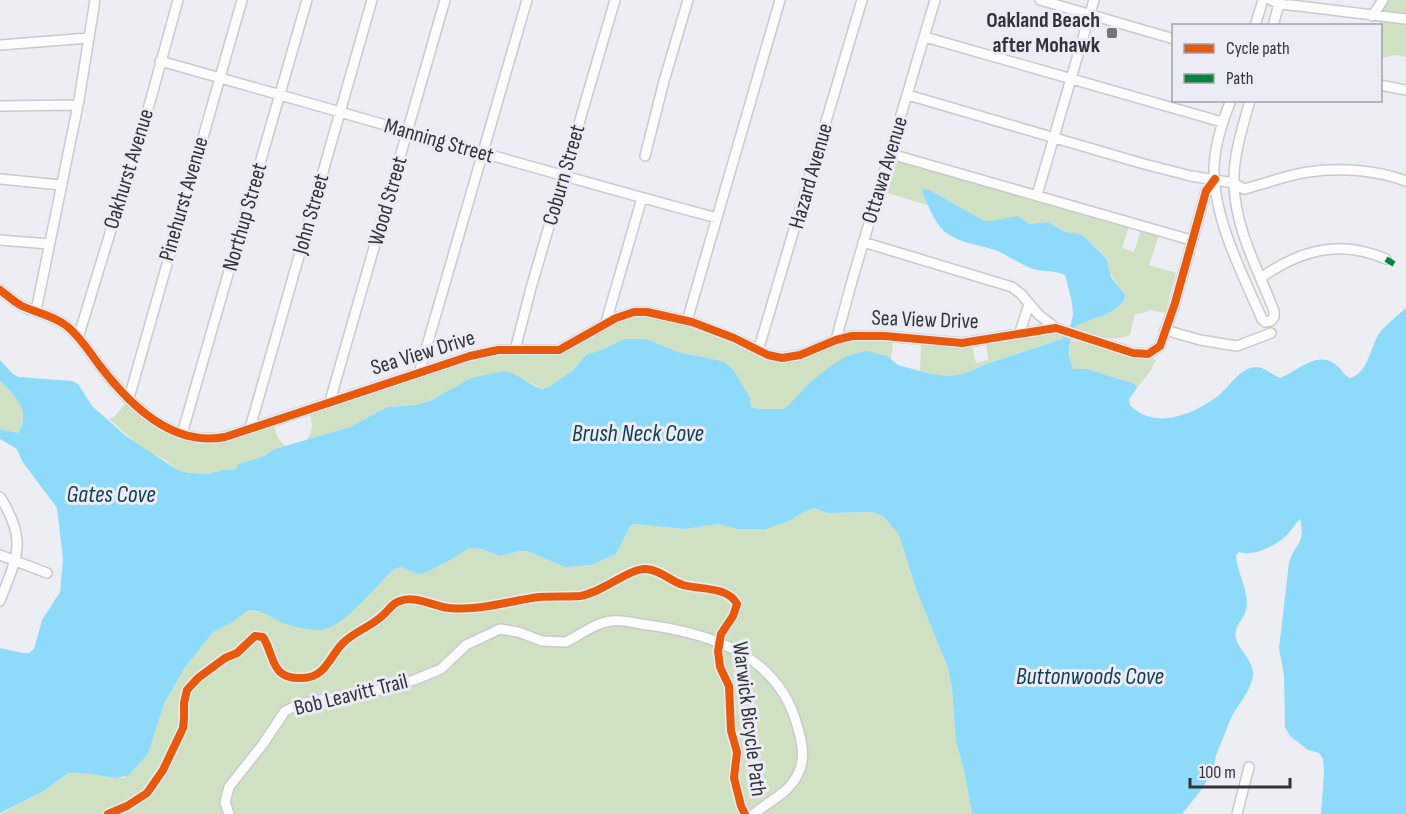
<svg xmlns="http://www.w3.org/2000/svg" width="1406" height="814" font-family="'Sofia Sans Condensed',sans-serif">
<rect width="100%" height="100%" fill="#edeef3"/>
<path fill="#d0e1c3" d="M1384,0H1406V57L1395,55L1381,58L1380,8Z
M893,155L1129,226L1122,248L1134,252L1141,230L1159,235L1149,265L1176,273L1165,313L1150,310L1143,313L1135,314L1130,335C1109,343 1094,335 1074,328C1088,314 1108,321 1124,301L1125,294L1108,271L1106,257L1086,238L1065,232L1048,222L1029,224L1024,222L985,221L947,200L922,192L930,208L927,205L881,191Z
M625,314L687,320L746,347L758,357L781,363L850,341L858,339L893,341L891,360C871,341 832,364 814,379C803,388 796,402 783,409H759L751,407L733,369L722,361L678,352L646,339H625L598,351L586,355L567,376L549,387L542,389L518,376L441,395L422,404L387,407L350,427L306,440C315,430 312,420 308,409L492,350L548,351Z
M1058,332L1066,333L1062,339L989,363L963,374L950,376L937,375L920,371L921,343L972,345L976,363L988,360L986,343Z
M1070,340L1076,342L1079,340L1156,360L1151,370L1137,388L1135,384L1094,371L1074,369L1070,363Z
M0,381C16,395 32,411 18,433L0,429Z
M129,399L156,421L208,439L272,422L278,438L285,446L252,461L245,462L235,470H222L209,474L188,473L176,469L165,460L142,448L109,419L114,417Z
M814,508L827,513L872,512L884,517L899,535L916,589L948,668L952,689L956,742L964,770L972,814H0L44,791L68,773H83L123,778L134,770L148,754L164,704L184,669L213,632L246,611L263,612L287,625L314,630L326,629L360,605L394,569L401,567L415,573L469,548L482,549L500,556L520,551H527L565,567L591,565L616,554L629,528L633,524L685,529L718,524L745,529H766L791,520L802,513Z"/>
<path fill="#8edafa" d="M923,189L929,190L985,221H991L1018,216L1029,224L1048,222L1065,232L1079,234L1086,238L1106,258L1111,277L1125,294L1124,301C1111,317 1093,317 1076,326C1069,337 1066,358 1074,369H1087L1135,384L1137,388L1129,399L1130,405C1154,431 1195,414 1219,395C1229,387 1240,368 1255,367C1264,366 1272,375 1280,378C1296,372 1318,349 1336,365C1342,369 1343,375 1350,378C1369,373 1370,345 1381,331C1388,323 1398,315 1406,308V814H1321L1324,773L1323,759L1319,753L1308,750L1290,736L1285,727L1284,675L1279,648L1289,563C1295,542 1306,545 1300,519C1296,523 1292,529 1288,534C1277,545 1255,557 1239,552L1236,555C1237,572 1247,587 1247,604C1247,618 1233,625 1236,638C1239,651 1254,661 1253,675C1251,692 1237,705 1230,720C1226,731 1221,743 1216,755C1215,759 1215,764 1213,768C1207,785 1193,800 1182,814H972L964,770L956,742L952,689L948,668L916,589L899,535L884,517L872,512L827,513L814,508L802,513L791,520L766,529H738L718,524L685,529L633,524L629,528L616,554L591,565L565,567L527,551H520L500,556L482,549L469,548L445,563L422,574L415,573L401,567L394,569C376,586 346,625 322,630C315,631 293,627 285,624C272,619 262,608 247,611L231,623L213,632L184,669L164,704L148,754L129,775L117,778L83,773H68L44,791L0,813V648L22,653H29L34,649L42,620L60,592L63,559L57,508L22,461L17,449L0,439V429L18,433C32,411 15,395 0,381V360L13,374L19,377L72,381L78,384L92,406L126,436L176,469L188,473L209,474L222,470H235L239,464L264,456L275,449L350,427L387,407L415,405L430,401L471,378L505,371L518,376L536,387L542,389L549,387L572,371L586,355L598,351L625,339H646L678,352L722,361L733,369L750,398L751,407L759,409H783L789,405L809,383L829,367L847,356L861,352L867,351L887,356L898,365L931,374L950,376L963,374L989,363L1062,339L1070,328L1073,315L1072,302L1065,275C1055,270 1044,272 1033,269C1019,264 1008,255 995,250C978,244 955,243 942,229C933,220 928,204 922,192Z"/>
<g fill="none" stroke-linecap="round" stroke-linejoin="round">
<defs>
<path id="minor" d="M1040,0L1174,39
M1271,0L1279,4L1299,6L1406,19
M1372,16L1383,0
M1255,26L1263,0
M1273,26L1280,0
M925,37L1222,122
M0,45L89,38
M160,61C346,113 531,168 717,218
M1380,85L1406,90
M908,95L1144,164L1191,176L1234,183L1244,189C1265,184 1286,175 1308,172C1340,167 1376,170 1406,181
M1231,100C1222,122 1215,143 1214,167C1213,218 1242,273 1262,319L1265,322L1271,321L1274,317V311C1258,269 1235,229 1234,183C1233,155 1243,127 1250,100
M0,106L77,105
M891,154L1191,240
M645,156L664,81L688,0
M0,179L61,185
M1037,195L1094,0
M0,240L49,244
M863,242L1012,287L1021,294L1039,315L1056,328
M1262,277C1301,250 1340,239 1386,259
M0,290C7,295 14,302 22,306C37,313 55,316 68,327C81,338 90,353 100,366C130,405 172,447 225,437L470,356L498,350H559L616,318L634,312H647L692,322L734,338L768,355L782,358L800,355L836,340L852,336H885L962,343L1056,328L1133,353L1148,354L1160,346L1175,303L1206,191L1215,179
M36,311L79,100L95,0
M687,321L780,0
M606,322L642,198
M1165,330L1200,340L1237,346L1271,333
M1020,332L1029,304
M78,338L150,102L178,0
M836,340L852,281L935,0
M515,350L531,288L615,0
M758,351L862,0
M419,373L527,0
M129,398L242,0
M330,401L445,0
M250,428L372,0
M182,434L307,0
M0,497C28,541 17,556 0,601
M0,555L47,573
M229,814L225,802L229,787L263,744L285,711L300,704L357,693L373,692L414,680L441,669L466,645L500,629L518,632L542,641L566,642C580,635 595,623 611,621C623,619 636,624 648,625C713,634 778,656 797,725C802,742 806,758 798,774C789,793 769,801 754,814
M1237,814L1249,767"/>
</defs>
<use href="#minor" stroke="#c9cace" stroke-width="12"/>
<use href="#minor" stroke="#fcfcfd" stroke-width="9"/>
<path stroke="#00873e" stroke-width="6" stroke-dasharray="12 6" stroke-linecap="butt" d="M1386,259L1394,264"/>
<defs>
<path id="cycleway" d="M0,290C7,295 14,302 22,306C37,313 55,316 68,327C81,338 90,353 100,366C130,405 172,447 225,437L470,356L498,350H559L616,318L634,312H647L692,322L734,338L768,355L782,358L800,355L836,340L852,336H885L962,343L1056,328L1133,353L1148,354L1160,346L1175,303L1206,191L1215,179
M108,814L127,806L147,793L163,770L183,728L184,718V703L187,690L198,678L225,658L237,653L255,636L263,637C275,656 270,680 303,678C325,677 329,658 342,644C353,632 371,627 383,615C389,610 392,603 400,601C415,595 433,606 449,608C479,611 509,601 539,597C553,596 566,597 580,596C602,593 629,568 646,569C661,570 670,581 683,585C701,590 727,586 737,604L733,616L721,634L718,651L720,667L729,686L731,731L737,752L734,778L741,806L745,814"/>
</defs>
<use href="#cycleway" stroke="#ebecf5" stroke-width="11"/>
<use href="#cycleway" stroke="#e8590c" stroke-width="8"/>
</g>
<rect fill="#757579" stroke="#ebecf5" stroke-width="2" x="1106" y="27" width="12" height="12" rx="3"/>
<g text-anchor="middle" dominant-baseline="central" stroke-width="6" stroke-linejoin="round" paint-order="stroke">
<g font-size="22" font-weight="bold" fill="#343438" stroke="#ebecf5" text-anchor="end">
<text x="1100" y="20">Oakland Beach<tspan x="1100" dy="25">after Mohawk</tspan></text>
</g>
<g font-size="22" fill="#343438" stroke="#ebecf5">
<text transform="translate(439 141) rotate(16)">Manning Street</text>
<text transform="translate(129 169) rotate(-73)">Oakhurst Avenue</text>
<text transform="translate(885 170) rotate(-73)">Ottawa Avenue</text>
<text transform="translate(564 175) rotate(-74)">Coburn Street</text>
<text transform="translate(811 176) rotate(-74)">Hazard Avenue</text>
<text transform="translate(184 199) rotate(-74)">Pinehurst Avenue</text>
<text transform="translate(388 201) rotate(-74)">Wood Street</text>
<text transform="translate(311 214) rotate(-74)">John Street</text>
<text transform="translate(245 217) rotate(-74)">Northup Street</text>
<text transform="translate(925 320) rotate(2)">Sea View Drive</text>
<text transform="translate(423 353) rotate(-17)">Sea View Drive</text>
<text transform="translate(351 695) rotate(-14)">Bob Leavitt Trail</text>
<text transform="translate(749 719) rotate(83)">Warwick Bicycle Path</text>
</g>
<g font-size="24" font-style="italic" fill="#0e3f51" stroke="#ebecf5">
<text x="638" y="433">Brush Neck Cove</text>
<text x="111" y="494">Gates Cove</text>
<text x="1090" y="676">Buttonwoods Cove</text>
</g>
</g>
<rect x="1172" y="24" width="210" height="78" fill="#ebecf5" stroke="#a2a2a9" stroke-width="1.5"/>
<rect x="1184" y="44" width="30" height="9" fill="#e8590c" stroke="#a2a2a9" stroke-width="1.5"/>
<text x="1226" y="54" font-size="18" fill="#343438">Cycle path</text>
<rect x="1184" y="74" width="30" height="9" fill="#00873e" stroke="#a2a2a9" stroke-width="1.5"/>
<text x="1226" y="84" font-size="18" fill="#343438">Path</text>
<path d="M1190 778v9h100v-9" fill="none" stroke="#343438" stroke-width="3"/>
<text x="1199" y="778" font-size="18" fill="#343438" stroke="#ebecf5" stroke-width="4.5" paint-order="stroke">100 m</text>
</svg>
